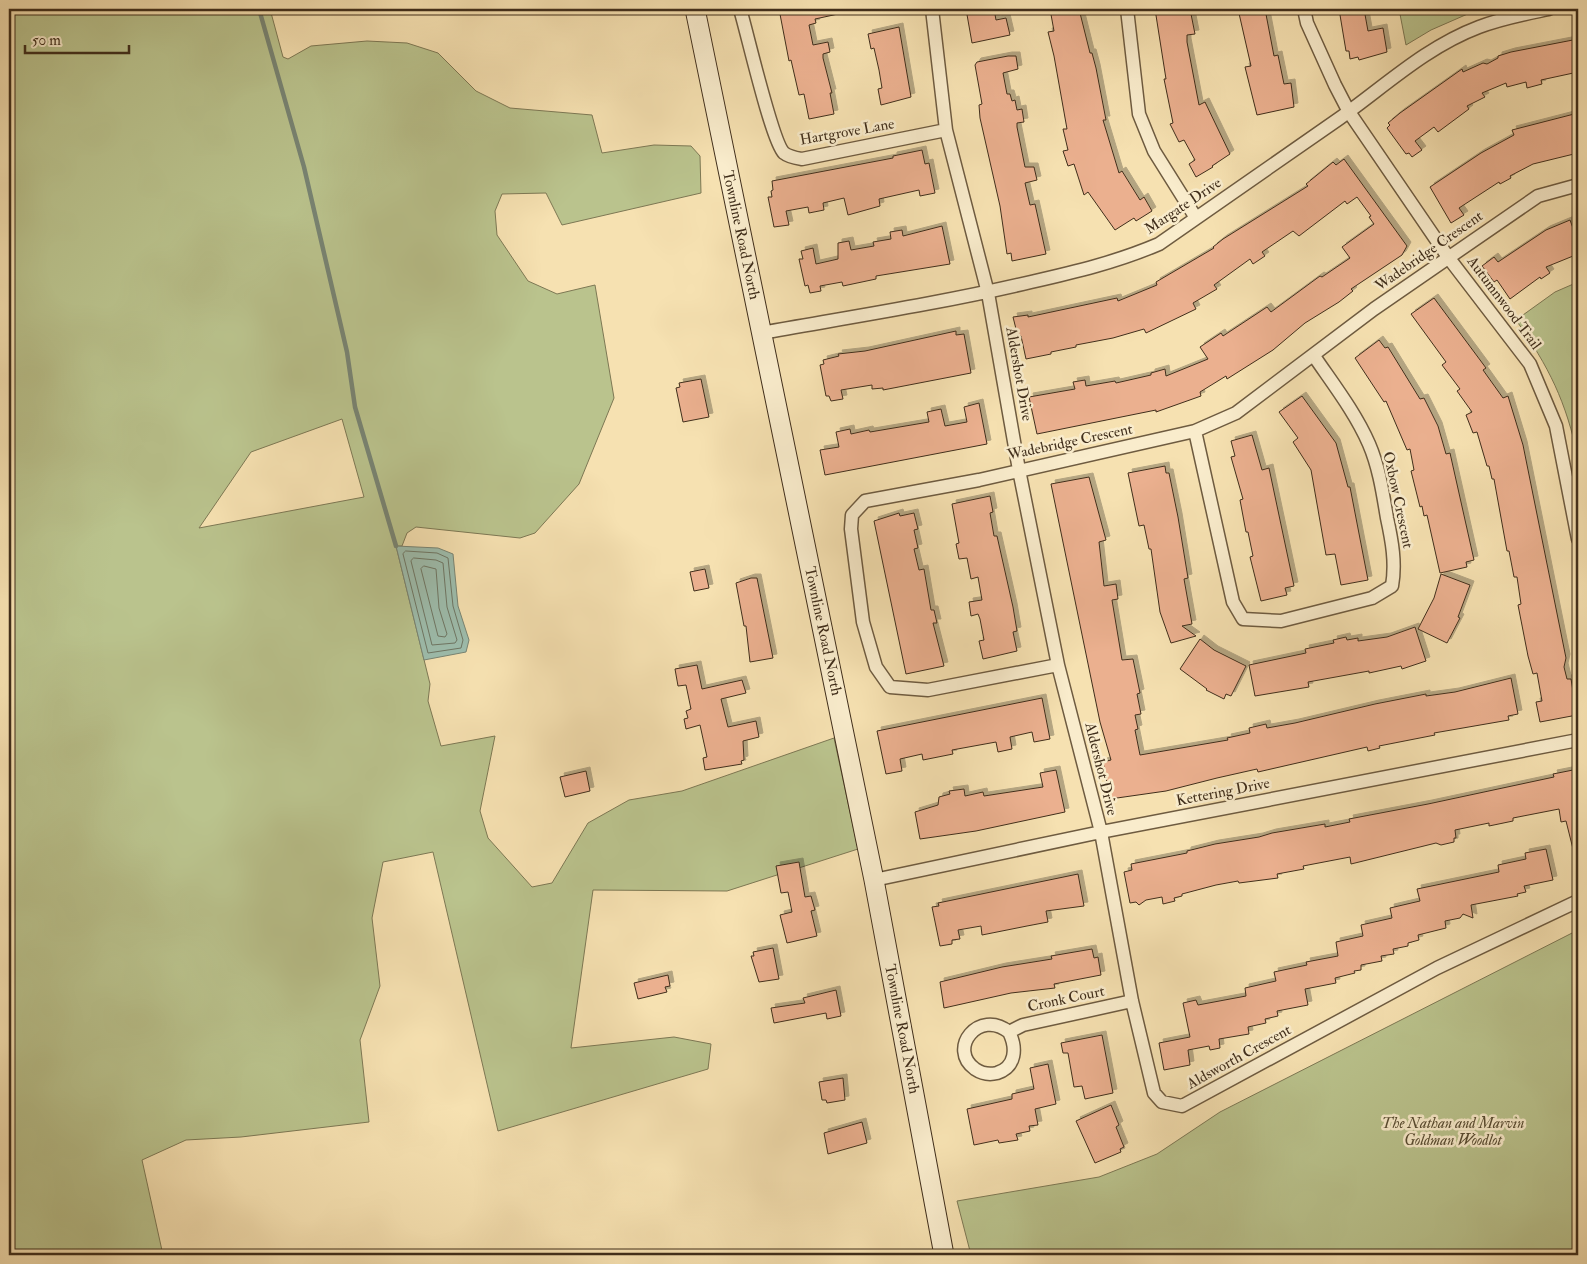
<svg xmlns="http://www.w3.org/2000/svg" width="1587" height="1264" font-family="'IM FELL Double Pica',serif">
<defs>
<filter id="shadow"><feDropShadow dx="4" dy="-4" stdDeviation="0" flood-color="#0004"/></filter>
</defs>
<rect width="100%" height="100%" fill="#f6e1b1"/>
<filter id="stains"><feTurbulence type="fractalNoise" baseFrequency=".004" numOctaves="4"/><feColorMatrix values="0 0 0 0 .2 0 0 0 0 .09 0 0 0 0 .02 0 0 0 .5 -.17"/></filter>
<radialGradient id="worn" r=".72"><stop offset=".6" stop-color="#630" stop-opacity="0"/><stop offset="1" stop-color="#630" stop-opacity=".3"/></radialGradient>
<path fill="#bac38d" stroke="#7d7854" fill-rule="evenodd" d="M9,9H270L283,57L288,59L311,46L367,41L407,43L438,53L476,91L510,108L592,115L602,153L654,145L691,146L700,156L701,193L562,225L546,193L502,194L495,211L497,235L528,281L557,294L595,285L614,398L579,484L535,533L520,538L416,527L407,533L402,546H396L430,684L428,701L441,746L495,736L480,811L488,838L532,887L552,883L588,823L629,800L682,791L834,738L858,849L727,891L593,890L571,1048L674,1037L711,1044L708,1069L498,1131L433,852L383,862L372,918L380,986L360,1040L369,1122L241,1137L186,1140L142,1160L163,1255H9ZM342,419L364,497L199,528L251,452Z
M1399,9H1479L1431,30L1406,45Z
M1578,282V458C1566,401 1549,367 1516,320L1555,292Z
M1578,930V1255H971L957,1201L1099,1177L1157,1154L1220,1112Z"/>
<path fill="#9dbdad" stroke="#788473" d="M396,546L438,548L453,554L458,606L469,640L466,652L424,660Z"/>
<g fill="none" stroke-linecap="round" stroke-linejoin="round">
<path stroke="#6e7664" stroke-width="1" d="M406,551L437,553L448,558L453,606L463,640L461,648L428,653L403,554Z
M414,558L436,560L443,563L447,607L457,640L455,643L432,645L411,561Z
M424,566L436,569L439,608L447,634L445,637L438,636L421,569Z"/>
<path stroke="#788473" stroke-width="4.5" d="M259,9L304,167L347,352L355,407L396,546"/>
</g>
<path fill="#ebb08f" stroke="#402e1b" filter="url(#shadow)" d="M779,9H838V14L815,19L816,23L809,25L813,45L828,42L830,52L823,54V58L832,93H830L834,114L809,119L804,94L799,95L791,60L789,61Z
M966,9H994L996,20L1006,18L1010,35L972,43Z
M1050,9H1079L1090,53H1092L1096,68L1106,120H1103L1119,173L1122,171L1140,200L1144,197L1152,211L1136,221L1134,218L1115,230L1088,192L1084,195L1074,164L1068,166L1063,151L1068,150L1063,129H1067L1054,56L1048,32L1054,31Z
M1155,9H1190L1195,34L1187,35V42L1199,105L1205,102L1230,154L1212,166L1213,167L1196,177L1189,164L1195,160L1184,140L1179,142L1170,124L1173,123L1164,79H1166Z
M1238,9H1265L1274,56L1278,55L1284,84L1291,83L1294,107L1257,115L1245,67L1251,66Z
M1339,9H1364L1368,31L1383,28L1387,52L1359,60L1358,57L1350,59L1349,51H1346Z
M899,27L911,97L881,105L878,89L882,88L879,70L874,48L871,49L868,34Z
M1578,39V72L1541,80L1542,84L1527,88L1526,82L1507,87L1506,83L1482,93L1485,97L1467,106L1469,109L1438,132L1434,127L1415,141L1422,150L1412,157L1409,153L1406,154L1387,128L1390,125L1388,123L1400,113L1462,69L1463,72L1483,63L1487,64L1498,58V56L1511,52Z
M1008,56H1016L1018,69L1003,73L1007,94H1010L1012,101L1015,100L1017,110L1022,109L1024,122L1017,123V127L1025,167H1034L1037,180L1025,183L1030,205L1035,204L1046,254L1012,261L1011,253L1007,254L1000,206L980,118L979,105L982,104L975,65L977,62Z
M1578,113V153L1533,164L1510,176L1511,178L1500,184L1499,182L1459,208L1464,215L1451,223L1430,187L1481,153L1514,135L1512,130Z
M922,150L925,164L929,163L935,193L920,196L919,190L879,199L880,206L848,215L844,198L823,203L824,210L809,213L808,207L786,211L789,225L774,227L768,197H772L771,191L773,190L772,181L893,158V156Z
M1344,159L1407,246L1402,255L1351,289L1353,291L1339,302L1305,323L1273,350L1227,379L1226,376L1200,392L1201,396L1156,412V410L1037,434L1029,397L1075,389L1073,382L1085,380L1086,386L1115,381L1116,383L1151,375V373L1165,369L1166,376L1208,359L1200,347L1221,333L1223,336L1267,307L1271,312L1320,276L1322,277L1350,258L1342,247L1374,224L1369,217L1371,216L1357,197L1347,204L1345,201L1299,236L1293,231L1262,252L1265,256L1253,264L1250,259L1214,285L1217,289L1193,303L1196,309L1146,333L1144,329L1113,338L1076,345V347L1051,352V354L1026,359L1021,336L1018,337L1013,317L1028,315V317L1117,298L1118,301L1157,285L1156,282L1214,248L1213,247L1223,239L1308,186L1306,184L1333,162L1336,165Z
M1570,220L1578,242V254L1546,267L1550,273L1541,279L1540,277L1510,299L1497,280L1494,282L1482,266L1494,257L1498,262L1546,230Z
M942,226L950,264L876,276V279L843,286L842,282L820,286L821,291L810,293L808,285L805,286L799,259H803L801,251L813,248L816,264L838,259V243L849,241L851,250L874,246L873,242L891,239L890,232L902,230L903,236Z
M1434,298L1486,368L1483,370L1503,398L1508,396L1523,445L1566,658L1564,667L1567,679H1571L1577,715L1540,722L1536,702L1542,701L1537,673L1533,674L1528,656L1518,605L1521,604L1517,577H1514L1509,551H1507L1494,479H1492L1489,466H1487L1477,432L1473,433L1466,415L1472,412L1457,391L1460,389L1442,365L1446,362L1411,314Z
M956,331V335L964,334L971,373L883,390V388L872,389V385L841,390L843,399L831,401L829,396H826L820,365L824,364L823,360L839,356L838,354L865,351Z
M1379,340L1385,348L1388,347L1420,399L1424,398L1438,426L1446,454L1450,453L1474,560L1466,562L1467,567L1440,573L1427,515L1424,516L1422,506L1420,507L1411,471L1414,470L1410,449L1407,450L1386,401L1384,402L1355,358Z
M701,379L709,417L683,422L676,388L680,387L679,383Z
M1302,396L1336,443L1348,487H1350L1368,580L1341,585L1335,554L1326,555L1311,470L1293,442L1298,438L1279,412Z
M979,403L987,444L825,475L820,450L839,447L836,432L850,429L851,434L869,430L870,432L929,422L927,412L941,409L945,426L967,422L964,407Z
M1252,435L1262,470L1269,468L1294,586L1285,588L1287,595L1261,601L1250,557L1253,556L1248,532H1246L1240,500L1243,499L1231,457L1235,456L1231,441Z
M1165,466L1166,473H1169L1178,517L1188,578L1184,579L1192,624L1182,626L1196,636L1171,643L1160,612L1151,549H1149L1144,525L1139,526L1128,473Z
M1089,477L1106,540L1099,542L1104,586L1116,584L1118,599L1112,600L1122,660L1133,659L1140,693L1137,694L1141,714L1135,715L1138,729L1135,730L1140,755L1228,740L1227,738L1250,733L1249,728L1266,724L1267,728L1295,723L1375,704L1426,694V696L1455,692L1511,678L1518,714L1508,716L1509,720L1434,733L1435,735L1379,746L1380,748L1368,751L1367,747L1258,772L1257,769L1217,778L1166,791L1110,799L1103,762L1111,760L1100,722L1051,484Z
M990,496L993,512L990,513L994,536H997L1013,607L1017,631L1013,632L1017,651L983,659L979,641L984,640L980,619L978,614L971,616L969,602L982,600L978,577L971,579L967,558L959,559L956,544L959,543L952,504Z
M899,513L900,516L914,513L918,529L914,530L918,548L914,549L919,570L924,569L931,610H934L937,623H933L944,666L906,674L874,521Z
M705,569L709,588L694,591L690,572Z
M1441,574L1470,585L1458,617L1460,618L1447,643L1418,629L1434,598Z
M751,578H757L773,658L750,662L746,626H744L736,583Z
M1415,627L1426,661L1402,669L1401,666L1369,673V671L1308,682L1309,687L1255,696L1249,665L1306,653L1305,649L1334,643L1333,640L1346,637L1347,640L1358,638V641L1387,637Z
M1200,639L1214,650L1246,666L1231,696L1226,694L1224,699L1206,690L1207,689L1180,669Z
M697,665L702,689L742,680L746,693L721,699L728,727L756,721L759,737L743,741L744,760L741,761L742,764L705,770L703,758L707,757L700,725L686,729L684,719L688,718L686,711L691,709L686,685L678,686L675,669Z
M1042,698L1050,739L1034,742L1032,732L1010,737L1012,749L998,752L996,742L952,750L953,754L923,760L922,754L900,759L902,771L886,774L877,731Z
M1578,769V853H1574L1566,821L1561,822L1559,809L1513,818V821L1489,826V823L1455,830L1456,838H1454V842L1441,845L1436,843L1351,864L1350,857L1303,866L1304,869L1277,874L1278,878L1239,883L1238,881L1216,885L1182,894V896L1174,898L1175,901L1163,904L1162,897L1146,900L1139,905L1136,902L1130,903L1124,872L1132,870L1131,864L1187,853V851L1215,844L1259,837L1272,833L1325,824V827L1350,822L1349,819L1428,804L1554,777L1553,774Z
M1056,770L1065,812L976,831L920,839L915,812L938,805L939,797L950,794L949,791L964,789L965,796L983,792L984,796L1043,787L1040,773Z
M586,771L590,791L565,797L560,777Z
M1546,849L1553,880L1524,886L1526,892L1517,894L1518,896L1471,905L1473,918L1463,914L1460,918L1445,921L1446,928L1418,935L1419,940L1408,943V946L1393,949L1394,954L1381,956L1382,961L1361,965V970L1354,971L1355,973L1335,978L1336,983L1305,989L1308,1005L1277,1011L1278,1016L1265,1019L1266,1023L1248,1027L1249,1034L1219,1039L1220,1048L1210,1050L1209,1046L1188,1050L1190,1065L1164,1070L1159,1043L1190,1037L1183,1003L1196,1000L1198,1005L1246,996L1245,988L1276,981L1274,972L1307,965L1306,962L1338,956L1336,942L1363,936L1361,925L1392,918L1390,908L1420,901L1417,889L1499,872L1498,865L1526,859L1525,853Z
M799,862L805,897L811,896L815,910L811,911L817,936L787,943L780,915L792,912L788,892L781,893L776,866Z
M1078,874L1084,906L1046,911L1048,922L1027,926L982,935L981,926L958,930L960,939L952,940V944L940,946L932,907L939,906L938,903Z
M773,948L779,979L759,982L751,956H754L753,952Z
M1092,949L1094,958L1098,957L1101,975L1054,984L1055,988L1011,993L944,1008L940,982L1002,967L1052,959L1051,956Z
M668,975L670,986L665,987L667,992L638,999L634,983Z
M836,990L841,1016L827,1019L826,1013L774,1023L771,1008L805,1003L803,998Z
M1102,1035L1113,1093L1085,1099L1082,1086L1074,1087L1068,1053H1063L1061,1043Z
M1048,1064L1056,1104L1035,1109L1038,1125L1029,1126L1030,1131L1016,1134L1018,1140L999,1143L998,1140L974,1145L967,1109L1012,1099V1094L1034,1089L1030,1068Z
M843,1078L845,1100L827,1103L826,1100H822L819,1082Z
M1111,1105L1119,1125L1116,1127L1124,1147L1120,1149L1121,1152L1095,1163L1076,1121Z
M862,1122L867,1143L828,1154L824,1133Z"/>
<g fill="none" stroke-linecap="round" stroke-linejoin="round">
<defs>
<path id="street" d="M740,9C747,32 772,142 784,153C789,157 796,158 802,159L946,130
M932,9L946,130L988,293L1019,470L1058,665L1101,832L1132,1001L1154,1093L1162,1102L1182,1106L1437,968L1578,901
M1127,9L1139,114L1154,151L1196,218
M1304,9L1307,23L1335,85L1349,112L1448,257L1530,364L1556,426L1578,539
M761,333C851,317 942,303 1031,282C1075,272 1117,262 1159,244C1219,202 1279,160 1340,118C1385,86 1426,47 1479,27C1502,18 1525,14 1549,9
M1195,431L1233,602L1243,619L1281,621L1372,598L1392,586C1396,563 1392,541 1387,518C1383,494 1379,467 1369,444C1355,412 1333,384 1314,356
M1058,665L928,690L890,687L876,667L863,622L851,529L852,515L865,501L979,480L1195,431L1236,413L1374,309L1538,196L1578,185
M874,880L1101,832L1578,740
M1009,1032C1017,1048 1016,1067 997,1073C989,1075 981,1073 975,1069C947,1049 979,1008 1009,1032L1023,1025L1132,1001"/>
<path id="secondary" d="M695,9L874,880L944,1255"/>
</defs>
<use href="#street" stroke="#6e5b40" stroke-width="15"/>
<use href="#secondary" stroke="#402e1b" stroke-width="21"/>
<use href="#street" stroke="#f9eccc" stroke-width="12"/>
<use href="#secondary" stroke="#f9eccc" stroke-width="19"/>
</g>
<g text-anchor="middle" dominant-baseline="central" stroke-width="5" stroke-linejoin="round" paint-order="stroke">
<g font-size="15" fill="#402e1b" stroke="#f9eccc">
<text transform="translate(847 132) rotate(-10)">Hartgrove Lane</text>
<text transform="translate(1183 206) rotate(-34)">Margate Drive</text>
<text transform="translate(741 235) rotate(78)">Townline Road North</text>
<text transform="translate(1429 251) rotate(-35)">Wadebridge Crescent</text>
<text transform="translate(1504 303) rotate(53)">Autumnwood Trail</text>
<text transform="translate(1019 374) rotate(80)">Aldershot Drive</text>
<text transform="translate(1070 442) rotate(-12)">Wadebridge Crescent</text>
<text transform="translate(1398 500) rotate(78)">Oxbow Crescent</text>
<text transform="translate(823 631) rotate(78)">Townline Road North</text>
<text transform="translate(1101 769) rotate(76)">Aldershot Drive</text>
<text transform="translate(1223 792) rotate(-11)">Kettering Drive</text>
<text transform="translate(1066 999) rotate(-12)">Cronk Court</text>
<text transform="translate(902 1029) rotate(79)">Townline Road North</text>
<text transform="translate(1239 1057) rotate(-29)">Aldsworth Crescent</text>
</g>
<g font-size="15" font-style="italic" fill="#584c32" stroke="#f9eccc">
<text x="1453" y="1123">The Nathan and Marvin<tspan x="1453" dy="17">Goldman Woodlot</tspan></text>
</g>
</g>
<rect width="1587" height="1264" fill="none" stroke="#f6e1b1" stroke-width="30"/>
<rect x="10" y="10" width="1567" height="1244" fill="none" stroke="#402e1b" stroke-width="2.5"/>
<rect x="15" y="15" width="1557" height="1234" fill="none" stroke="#402e1b"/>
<path d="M25 45v8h104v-8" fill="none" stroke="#402e1b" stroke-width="2.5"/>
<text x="32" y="45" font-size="15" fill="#402e1b" stroke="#f9eccc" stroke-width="4" paint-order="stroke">50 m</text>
<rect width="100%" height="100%" filter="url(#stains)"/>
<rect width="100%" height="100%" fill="url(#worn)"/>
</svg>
